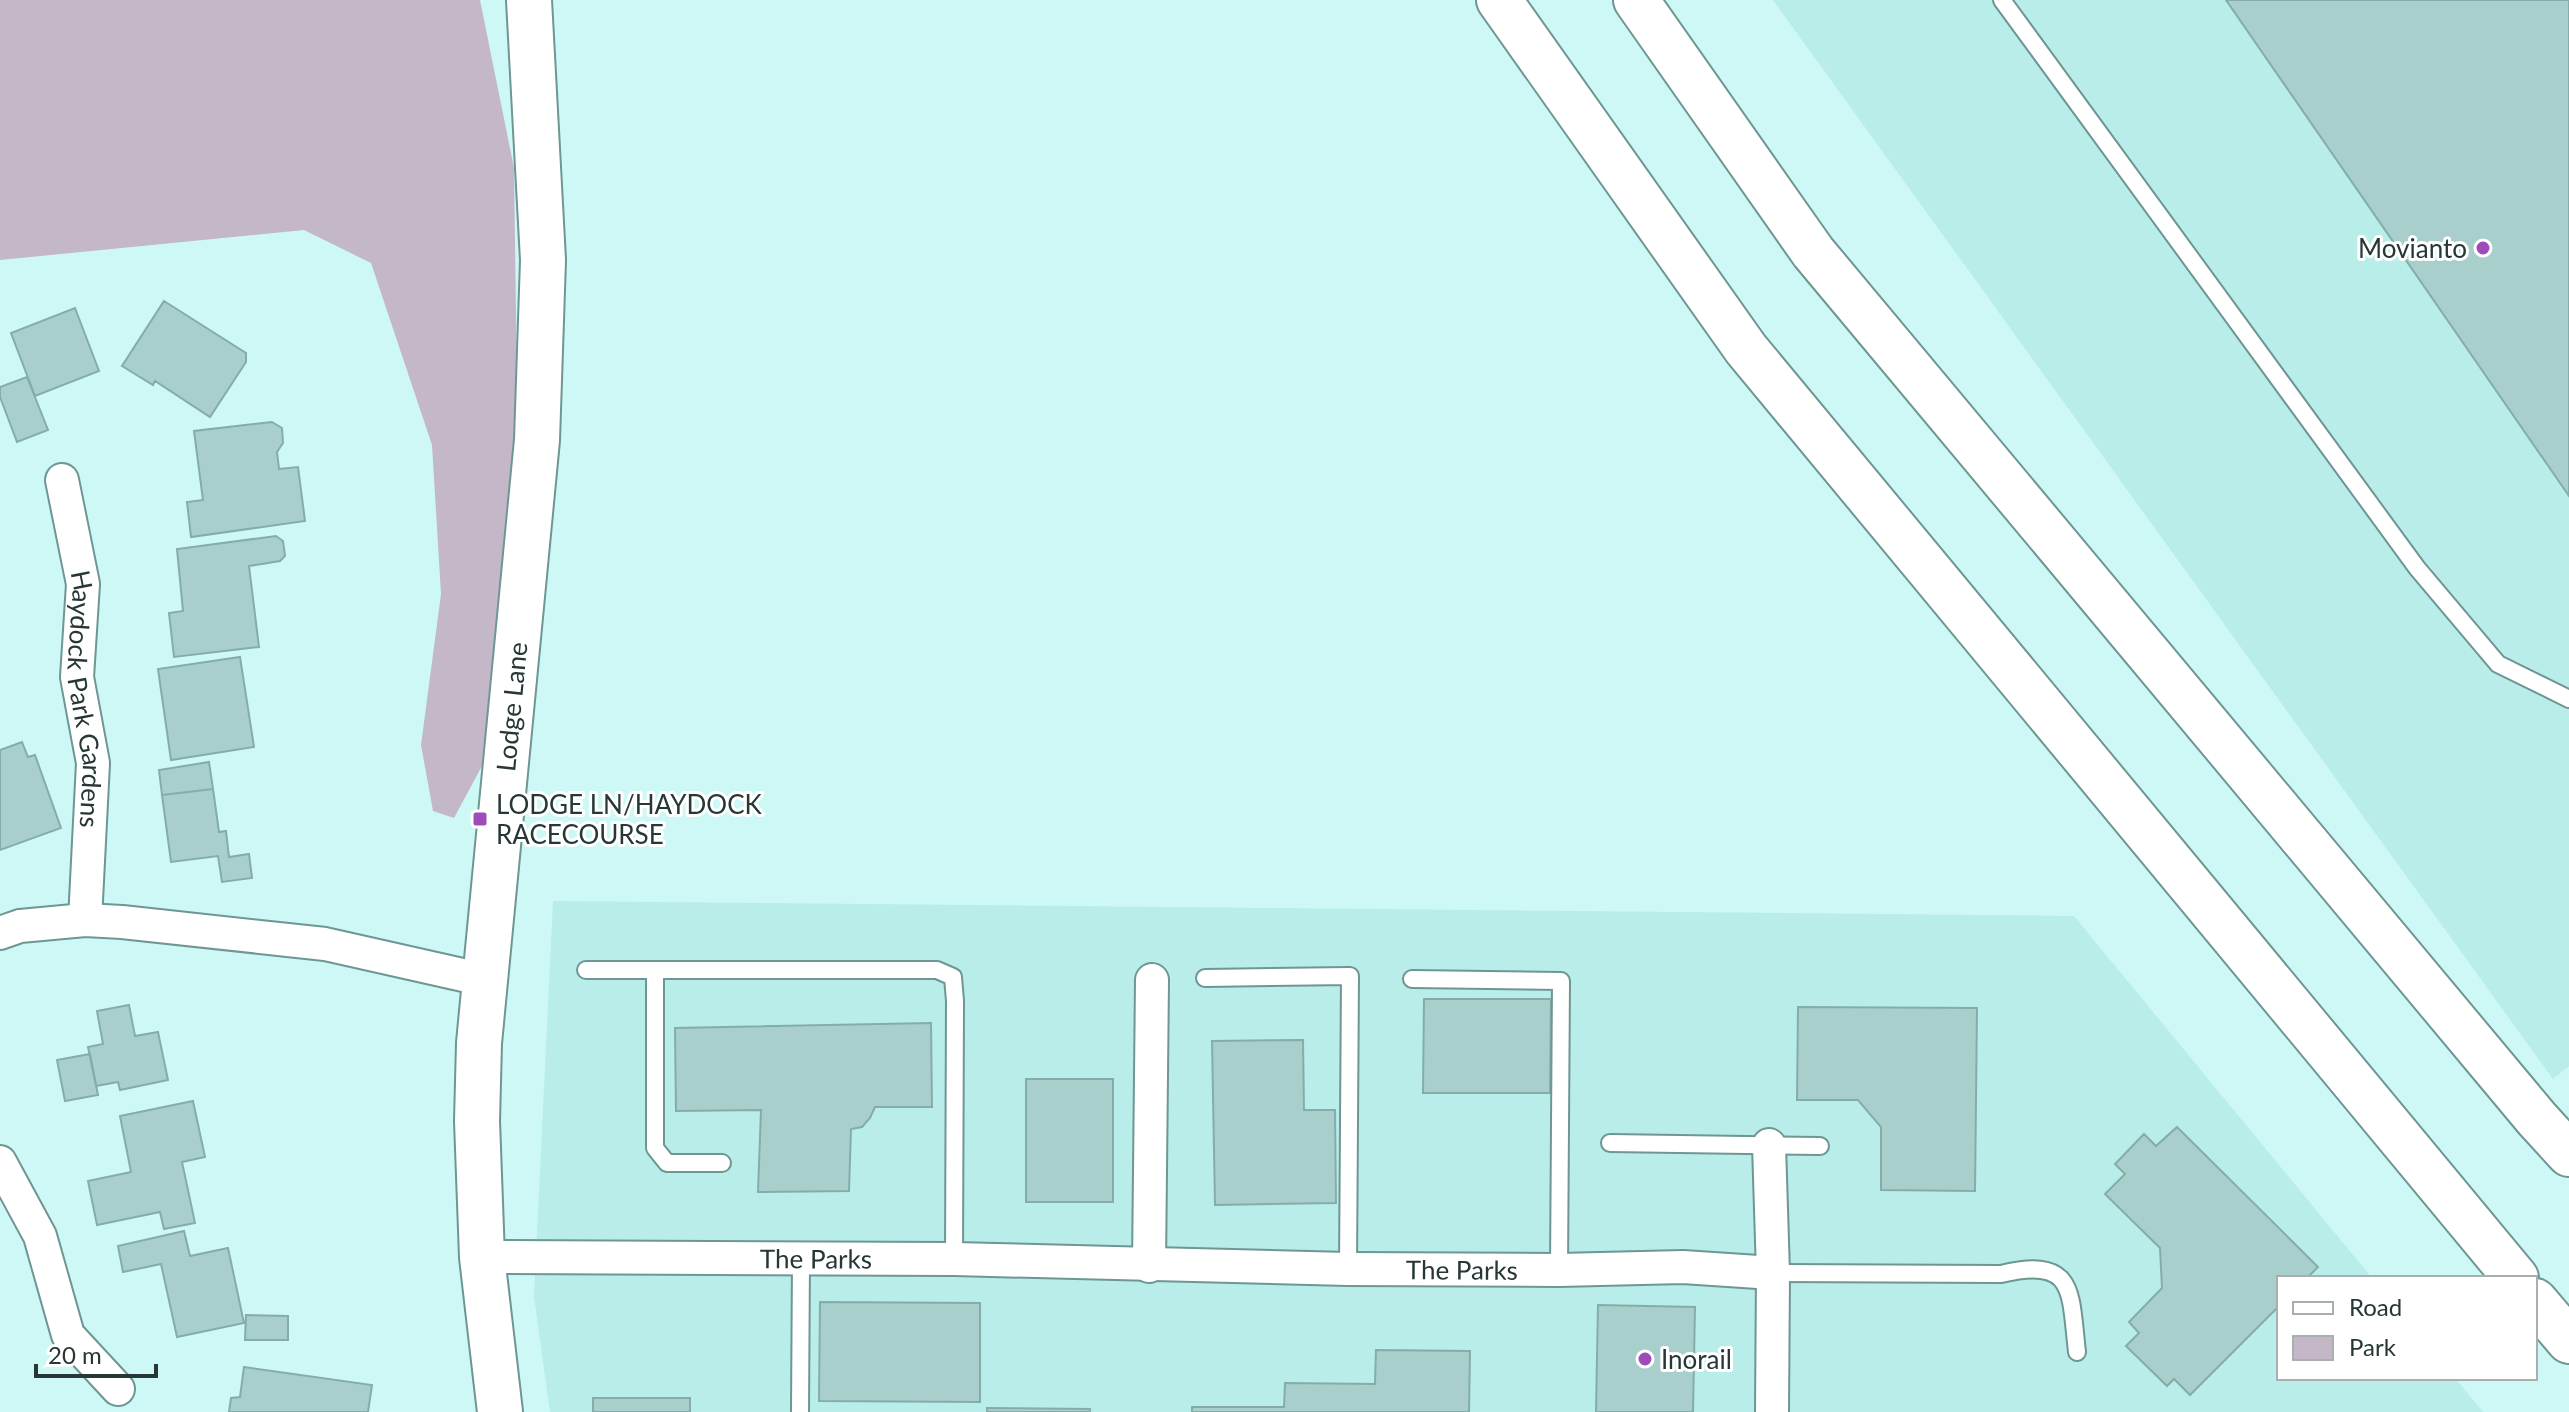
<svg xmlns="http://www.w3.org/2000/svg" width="2569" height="1412" font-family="Lato,sans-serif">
<rect width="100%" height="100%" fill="#cdf8f5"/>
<path fill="#b8ede9" d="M1773,0H2569V1066L2553,1079Z
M553,901L2074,916L2372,1278H2279V1378H2455L2483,1412H550L534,1297Z"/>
<path fill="#c4b7c8" d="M0,0H480L514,168L517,386L497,738L454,818L433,811L421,745L441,594L432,445L371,263L304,230L0,260Z"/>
<path fill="#a8cfcc" stroke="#84adaa" stroke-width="2" d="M2226,0H2569V496Z
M164,301L246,353V362L210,417L155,381L153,385L122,366Z
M75,308L99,371L35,396L11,333Z
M27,377L48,430L17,442L0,397V387Z
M272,422L282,428L283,443L277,452L279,469L298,467L305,521L191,537L187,502L203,500L194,431Z
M276,536L283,541L285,556L280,561L249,566L259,647L174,657L169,613L183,611L177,549Z
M240,657L254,747L171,760L158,669Z
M22,742L28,757L35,755L61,828L0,850V750Z
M209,762L213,789L162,795L159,770Z
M213,789L219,832L226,831L229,857L249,854L252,878L222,882L218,856L171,862L162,795Z
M1424,999H1551L1550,1093H1423Z
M129,1005L135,1036L158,1032L168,1080L120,1090L118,1082L96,1086L88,1047L103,1044L97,1011Z
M1798,1007L1977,1008L1975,1191L1881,1190V1127L1858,1100H1797Z
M931,1023L932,1107H875L870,1118L862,1127L851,1129L849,1191L758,1192L761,1110L676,1111L675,1028Z
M1303,1040L1304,1110H1335L1336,1203L1215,1205L1212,1041Z
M90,1054L98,1095L65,1101L57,1060Z
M1026,1079H1113V1202H1026Z
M193,1101L205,1157L182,1162L195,1223L164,1229L160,1212L97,1225L88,1181L131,1172L120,1116Z
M2177,1127L2318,1267L2307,1278H2279V1306L2190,1395L2174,1379L2167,1386L2126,1346L2139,1333L2129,1322L2162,1288L2160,1248L2105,1194L2125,1174L2115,1164L2144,1134L2156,1146Z
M184,1231L190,1256L228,1248L244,1323L177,1337L161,1264L123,1272L118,1246Z
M820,1302L980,1303V1402L819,1401Z
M1598,1305L1695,1307L1693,1412H1596Z
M246,1315L288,1316V1340H245Z
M1376,1350L1470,1351L1469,1412H1192V1407H1284L1285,1383L1375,1384Z
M244,1367L372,1385L368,1412H229L231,1398L240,1397Z
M593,1398H690V1412H593Z
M987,1408L1090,1409V1412H987Z"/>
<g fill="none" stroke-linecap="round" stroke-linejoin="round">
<defs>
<path id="service" d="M2002,0L2417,568L2498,664L2569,699
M586,970H937L953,977L955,1001L954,1259
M655,970V1148L667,1163H722
M1205,978L1350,976L1348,1269
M1412,979L1561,981L1559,1270
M1610,1143L1820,1146
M1773,1273L2001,1274C2076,1256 2070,1292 2077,1352
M800,1412L801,1259"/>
<g id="minor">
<path id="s1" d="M62,480L83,584L77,677L93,763L85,920"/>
<path d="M0,933L20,926L85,920L122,922L325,944L485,980"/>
<path d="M1769,1145L1773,1273L1772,1412"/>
<path d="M0,1162L40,1236L68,1335L118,1389"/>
<path id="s2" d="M482,1257L954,1259L1348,1269L1559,1270L1683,1267L1773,1273"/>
<path d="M1149,1266L1152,980"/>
</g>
<g id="primary">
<path id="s3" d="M500,1412L482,1257L477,1121L479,1043L537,440L543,260L529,0"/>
</g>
<path id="motorway" d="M1499,0L1746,349L2516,1278
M1636,0L1813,252L2537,1119L2569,1154
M2535,1301L2569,1341"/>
</defs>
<use href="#service" stroke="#6e9693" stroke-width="20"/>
<use href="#minor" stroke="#6e9693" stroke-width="36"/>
<use href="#primary" stroke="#6e9693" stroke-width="48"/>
<use href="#motorway" stroke="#6e9693" stroke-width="48"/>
<use href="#service" stroke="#fff" stroke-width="16"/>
<use href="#minor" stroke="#fff" stroke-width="32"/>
<use href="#primary" stroke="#fff" stroke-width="44"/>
<use href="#motorway" stroke="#fff" stroke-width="44"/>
</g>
<g fill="#9f4bba" stroke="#fff" stroke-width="3">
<circle cx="2483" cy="248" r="8"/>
<rect x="472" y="811" width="16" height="16" rx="4"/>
<circle cx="1645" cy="1359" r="8"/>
</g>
<g text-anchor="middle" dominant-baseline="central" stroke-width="6" stroke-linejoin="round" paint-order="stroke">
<g font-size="26" fill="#263736" stroke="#fff" text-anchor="start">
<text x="2467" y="248" text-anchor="end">Movianto</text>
<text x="496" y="804">LODGE LN/HAYDOCK<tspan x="496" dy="30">RACECOURSE</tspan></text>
<text x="1661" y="1359">Inorail</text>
</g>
<g font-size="26" fill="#263736" stroke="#fff">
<text stroke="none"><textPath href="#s1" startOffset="222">Haydock Park Gardens</textPath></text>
<text stroke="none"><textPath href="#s3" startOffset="708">Lodge Lane</textPath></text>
<text stroke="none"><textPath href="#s2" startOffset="334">The Parks</textPath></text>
<text stroke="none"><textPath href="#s2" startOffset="980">The Parks</textPath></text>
</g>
</g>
<rect x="2277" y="1276" width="260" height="104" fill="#ffffff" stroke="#a8afaf" stroke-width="2"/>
<rect x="2293" y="1302" width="40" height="12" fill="#ffffff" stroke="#a8afaf" stroke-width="2"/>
<text x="2349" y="1316" font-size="24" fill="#263736">Road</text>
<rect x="2293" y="1336" width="40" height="24" fill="#c4b7c8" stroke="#a8afaf" stroke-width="2"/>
<text x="2349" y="1356" font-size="24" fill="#263736">Park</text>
<path d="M36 1364v12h120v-12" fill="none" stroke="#263736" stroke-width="4"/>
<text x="48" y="1364" font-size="24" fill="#263736" stroke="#ffffff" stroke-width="6" paint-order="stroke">20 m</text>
</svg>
